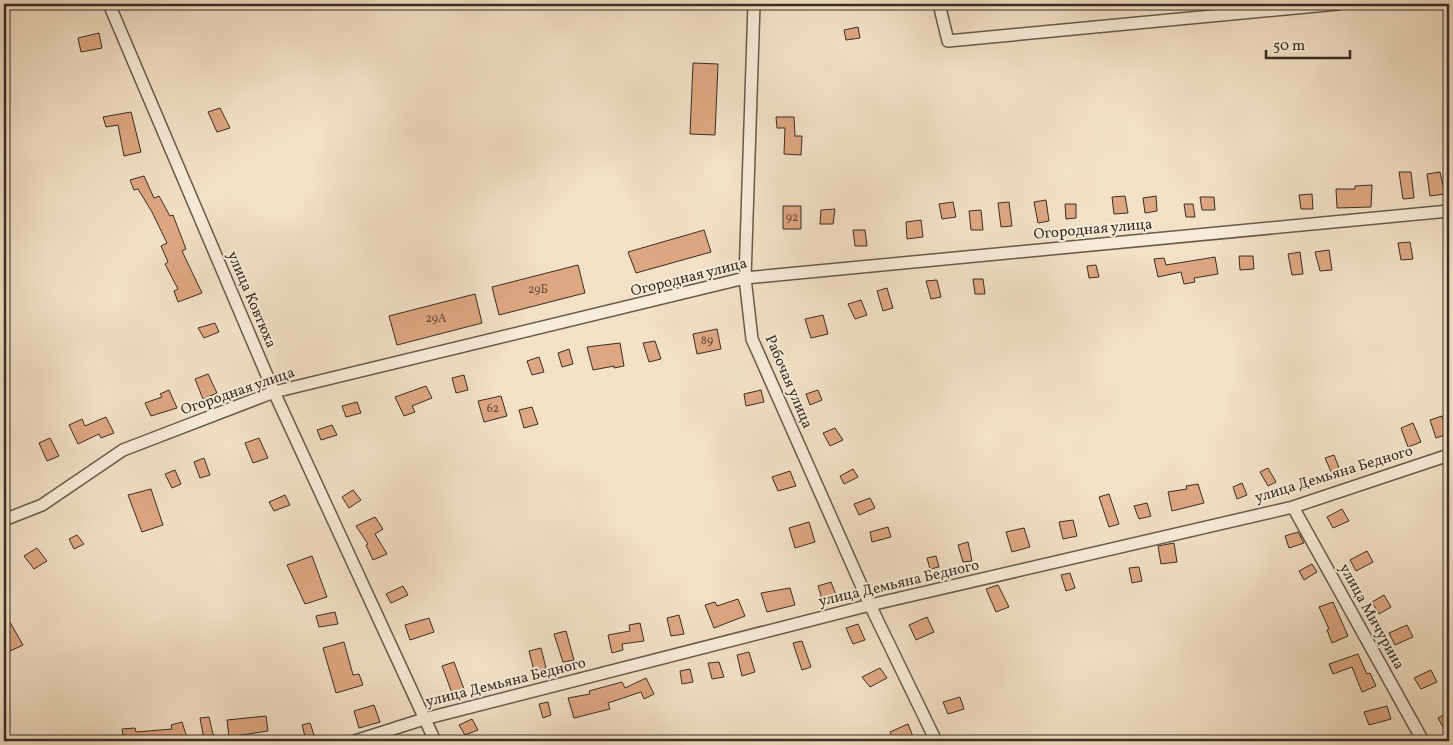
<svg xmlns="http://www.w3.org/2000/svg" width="1453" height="745" font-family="Vollkorn,serif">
<rect width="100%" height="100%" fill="#f3e1c5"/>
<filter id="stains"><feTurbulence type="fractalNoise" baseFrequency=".004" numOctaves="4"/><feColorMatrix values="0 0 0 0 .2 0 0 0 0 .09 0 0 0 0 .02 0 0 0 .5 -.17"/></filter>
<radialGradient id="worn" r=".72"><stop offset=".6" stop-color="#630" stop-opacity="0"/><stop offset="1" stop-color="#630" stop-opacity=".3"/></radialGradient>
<path fill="#dfa781" stroke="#382d24" d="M858,27L860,38L846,40L844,30Z
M99,33L102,48L81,52L78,38Z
M693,63L718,64L715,135L690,134Z
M220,108L230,128L217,132L208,112Z
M131,112L141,152L124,156L118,125L106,127L103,117Z
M776,117H794L795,136H802L801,155L784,154L785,128H777Z
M1399,172H1411L1414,198L1403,199Z
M1440,172L1445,194L1430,196L1427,174Z
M144,176L154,198L159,196L170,216L173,215L186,249L182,251L202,293L178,302L174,291L178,289L165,264L168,262L161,246L167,243L152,212L138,189L134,190L130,180Z
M1372,185L1371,207L1337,208L1336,189H1355V186Z
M1312,194L1313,209H1301L1299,195Z
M1125,196L1128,213L1114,214L1112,197Z
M1156,196L1157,211L1145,213L1143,198Z
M1200,197H1214L1215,210H1202Z
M1046,200L1049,221L1038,223L1034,202Z
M953,202L956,217L942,219L939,204Z
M1009,202L1012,226L1001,227L998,203Z
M1065,204H1076V218L1066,219Z
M1184,204H1193L1195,217H1186Z
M783,206H801V229H783Z
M835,209L833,224H820L821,210Z
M981,210L983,230H971L969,211Z
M921,220L923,237L907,239L906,222Z
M704,230L711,252L636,273L628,252Z
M853,230H865L867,246H855Z
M1410,242L1413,259L1401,260L1398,243Z
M1329,250L1332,270L1320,271L1315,252Z
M1300,252L1303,274L1292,275L1288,254Z
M1239,256H1253L1254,269L1240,270Z
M1215,257L1218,274L1194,278L1195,282L1184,284L1181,272L1158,277L1154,259L1164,258L1166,265Z
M578,265L585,293L499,315L492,287Z
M1096,265L1099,277L1089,278L1087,266Z
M973,279H983L985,294H975Z
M937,280L941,297L931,299L926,281Z
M887,288L893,308L883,311L877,291Z
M475,294L482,323L397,345L389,316Z
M861,300L867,315L855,319L848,304Z
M823,315L828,334L811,338L805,319Z
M215,323L219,332L204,338L198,328Z
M717,329L721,349L697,354L693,334Z
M655,341L661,359L649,362L643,343Z
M620,343L624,366L614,368V366L593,370L587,347Z
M569,349L573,364L562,367L558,353Z
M539,357L544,372L532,375L527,361Z
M208,374L217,393L203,399L195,379Z
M464,375L468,390L456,393L452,378Z
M426,386L432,398L412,406L415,412L404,416L395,397Z
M169,390L177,408L151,416L145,403L162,397L160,394Z
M761,390L764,402L746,406L744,394Z
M818,390L822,400L810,405L806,394Z
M501,396L507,416L484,422L478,401Z
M357,402L361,413L346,417L342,406Z
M532,407L538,424L524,428L519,410Z
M1442,416L1448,434L1436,438L1430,420Z
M106,417L114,433L101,438L99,434L78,444L69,425L82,419L85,426Z
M1413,423L1421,442L1408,447L1401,428Z
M332,425L337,435L321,440L317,430Z
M835,428L843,440L830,446L823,433Z
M50,438L59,456L47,461L39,443Z
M259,438L268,458L253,463L245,443Z
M1334,455L1341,473L1333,476L1325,458Z
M204,458L210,475L200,478L194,462Z
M1268,468L1276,482L1268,486L1260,472Z
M853,469L858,477L844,484L840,476Z
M175,470L181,484L172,488L165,474Z
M790,471L796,486L778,491L772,477Z
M1242,483L1247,495L1237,499L1233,487Z
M1198,484L1204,503L1172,511L1168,492L1187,489L1186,486Z
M151,489L163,525L142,532L128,495Z
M353,490L361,500L349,508L342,497Z
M1109,494L1119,524L1109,527L1099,497Z
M285,495L290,505L274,511L269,502Z
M870,498L875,508L859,515L854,504Z
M1147,503L1151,516L1139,519L1134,506Z
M1342,509L1349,521L1333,528L1327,517Z
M375,517L383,529L375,534L387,554L373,560L366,545L368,544L356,526Z
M1073,520L1077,536L1063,539L1059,522Z
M809,522L815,542L795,548L789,528Z
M888,527L891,537L872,542L870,532Z
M1024,528L1030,547L1012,552L1006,532Z
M1298,532L1304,543L1289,548L1285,536Z
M77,535L84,544L74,549L69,539Z
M968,542L972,561L963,562L958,545Z
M1174,543L1177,562L1161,564L1158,546Z
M37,548L47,561L34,569L24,556Z
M1367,551L1373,562L1356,571L1350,560Z
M312,556L327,597L305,604L287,565Z
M936,556L939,567L930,569L927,558Z
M1312,564L1317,572L1304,580L1299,571Z
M1139,567L1142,581L1132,583L1129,568Z
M1070,573L1075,588L1066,591L1061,575Z
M831,582L836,595L822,599L818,586Z
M998,585L1009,607L996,612L986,589Z
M403,586L408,595L391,603L386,594Z
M790,588L795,605L767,612L761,593Z
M1384,595L1391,607L1379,614L1372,602Z
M738,599L745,616L714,628L705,605L715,602L717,606Z
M1333,602L1348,636L1332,643L1327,630L1329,629L1319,607Z
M4,612L23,645L4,654Z
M335,612L338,624L319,627L316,616Z
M679,615L684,634L671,636L667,618Z
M927,617L934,632L916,640L909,625Z
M429,618L434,632L410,640L405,625Z
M640,623L644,641L622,644L623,650L612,653L608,635L630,631L629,625Z
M858,624L865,640L853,644L846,628Z
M1407,625L1413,637L1395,645L1389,633Z
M566,631L574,660L563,662L554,634Z
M802,641L811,667L802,670L793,643Z
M344,642L353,675L359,674L363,685L336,693L323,648Z
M541,648L546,668L534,671L529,651Z
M749,652L755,672L742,676L737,655Z
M1358,654L1367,674L1370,673L1376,686L1362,692L1352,667L1333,674L1329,664Z
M454,662L464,689L452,693L442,666Z
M719,662L724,677L712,679L708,663Z
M880,668L887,678L870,687L862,677Z
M690,669L693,682L682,684L680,671Z
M1431,670L1437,682L1421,689L1414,678Z
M646,678L654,694L644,699L641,692L608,703L610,709L574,718L568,698L590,694L589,691L622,682L625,688Z
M960,697L964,709L948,714L943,702Z
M548,702L551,715L543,718L539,704Z
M374,705L380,722L359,728L354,711Z
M1387,706L1391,719L1369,725L1364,712Z
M1449,712V724L1443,727L1438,718Z
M266,716L268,731L229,737L227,720Z
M209,717L214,738L204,739L200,718Z
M472,719L478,730L465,735L459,725Z
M182,722L188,741H124L122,729L135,728L136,732L172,729L171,725Z
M310,723L315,738L306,740L302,725Z
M908,724L914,739L908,741H894L890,732Z"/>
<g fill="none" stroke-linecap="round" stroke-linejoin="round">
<defs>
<path id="street" d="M109,4L274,392L435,741
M754,4L745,278L752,339L870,605L936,741
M939,4L948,41L1338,4
M1293,507L1423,741
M4,520L42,505L123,450L274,392L745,278L1449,211
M355,741L424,719L870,605L1293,507L1449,455"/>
</defs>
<use href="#street" stroke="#675a4c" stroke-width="14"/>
<use href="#street" stroke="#f7ecd9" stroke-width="11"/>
</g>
<g text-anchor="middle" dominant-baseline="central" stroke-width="4" stroke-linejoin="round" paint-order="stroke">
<g font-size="12" fill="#624c3b">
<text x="792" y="218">92</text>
<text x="538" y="290">29Б</text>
<text x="436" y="319">29А</text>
<text x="707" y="341">89</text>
<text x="493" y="409">62</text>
</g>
<g font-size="15" fill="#382d24" stroke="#f7ecd9">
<text transform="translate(1093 230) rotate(-5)">Огородная улица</text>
<text transform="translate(689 278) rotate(-14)">Огородная улица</text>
<text transform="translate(251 300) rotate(67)">улица Ковтюха</text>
<text transform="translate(788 382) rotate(67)">Рабочая улица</text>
<text transform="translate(238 392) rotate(-19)">Огородная улица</text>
<text transform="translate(1334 475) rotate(-17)">улица Демьяна Бедного</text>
<text transform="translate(899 584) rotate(-13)">улица Демьяна Бедного</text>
<text transform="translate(1371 617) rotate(61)">улица Мичурина</text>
<text transform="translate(506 683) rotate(-14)">улица Демьяна Бедного</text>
</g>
</g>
<rect width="1453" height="745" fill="none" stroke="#f3e1c5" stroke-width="20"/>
<rect x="5" y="5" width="1443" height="735" fill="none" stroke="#382d24" stroke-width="2.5"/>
<rect x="10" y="10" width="1433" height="725" fill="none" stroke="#382d24"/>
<path d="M1266 50v8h84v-8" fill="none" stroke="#382d24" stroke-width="2.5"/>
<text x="1273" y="50" font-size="15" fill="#382d24" stroke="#f7ecd9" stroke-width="4" paint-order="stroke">50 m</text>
<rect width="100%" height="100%" filter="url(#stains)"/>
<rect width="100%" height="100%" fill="url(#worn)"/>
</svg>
